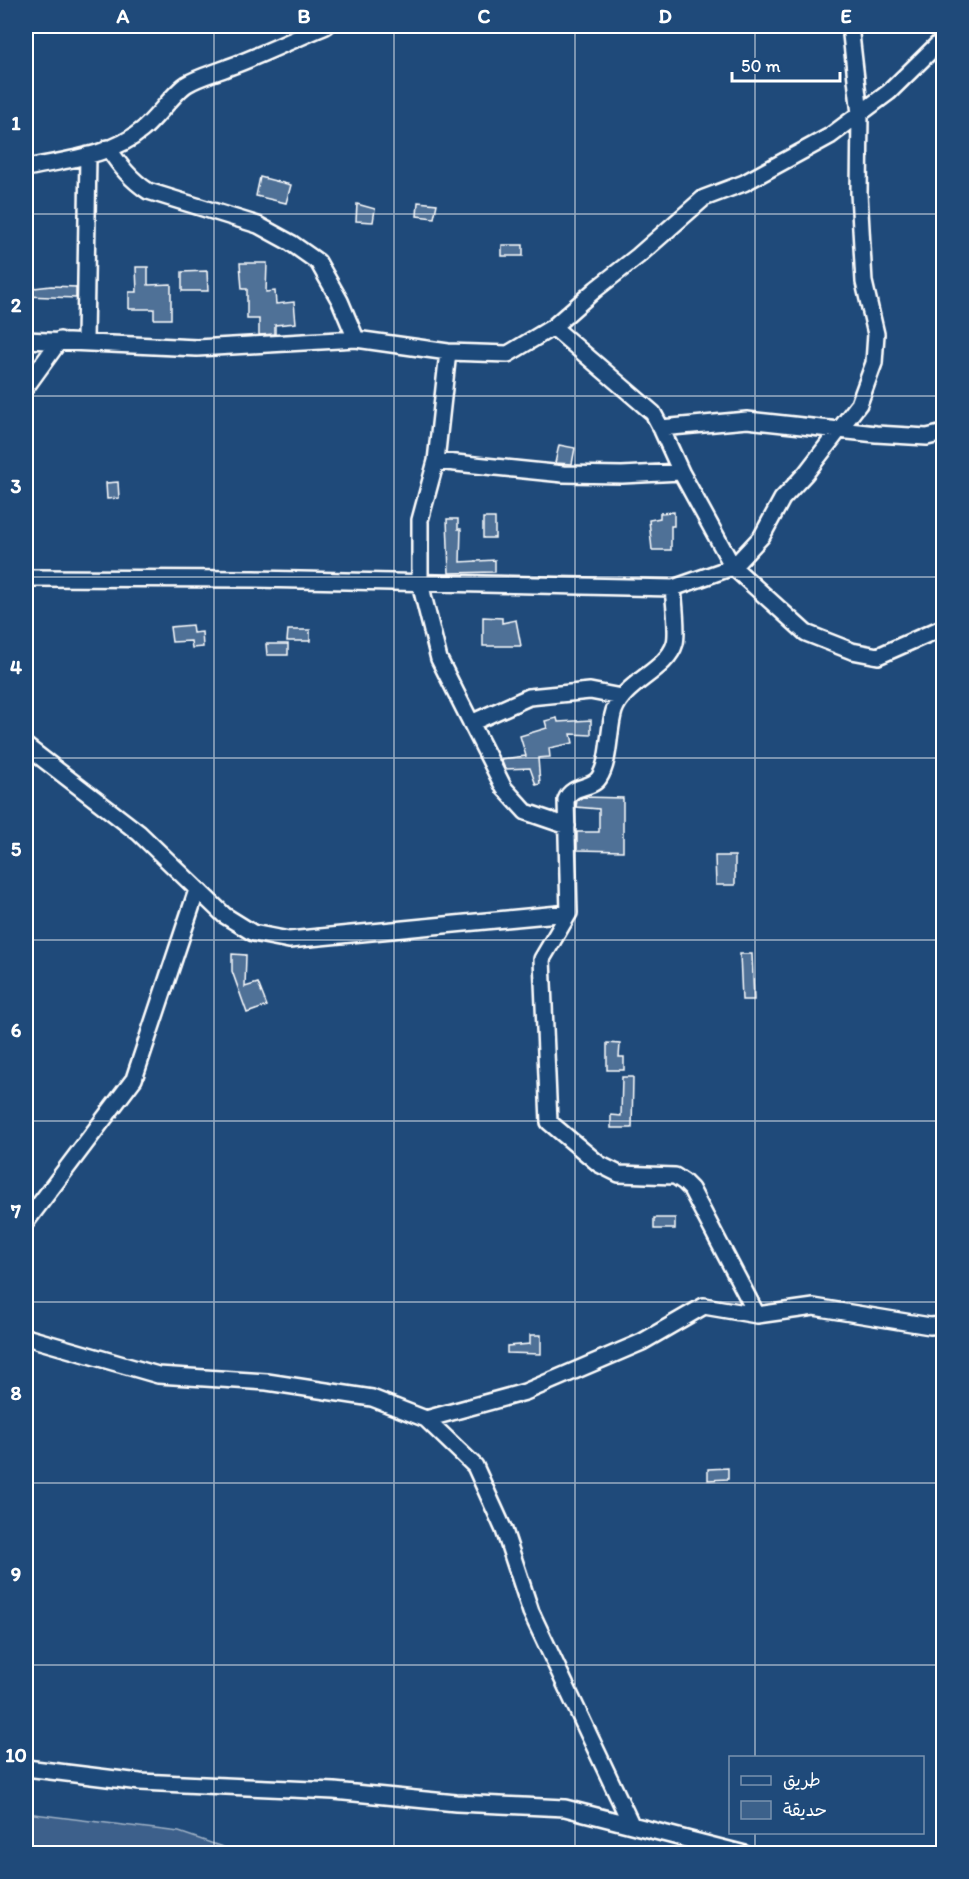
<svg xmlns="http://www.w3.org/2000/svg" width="969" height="1879" font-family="Itim,'Playpen Sans Arabic',sans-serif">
<rect width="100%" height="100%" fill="#1f4a7a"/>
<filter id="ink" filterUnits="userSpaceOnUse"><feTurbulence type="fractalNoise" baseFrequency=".0167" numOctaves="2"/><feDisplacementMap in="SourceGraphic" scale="12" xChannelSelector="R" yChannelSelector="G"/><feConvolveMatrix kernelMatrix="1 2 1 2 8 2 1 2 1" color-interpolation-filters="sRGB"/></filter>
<g filter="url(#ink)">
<path fill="#3c618b" stroke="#9eb0c5" stroke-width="1.5" d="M26,1813L179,1832L240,1853H26Z"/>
<path fill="#507197" stroke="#fff" stroke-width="1.5" d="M260,177L291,185L286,203L256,196Z
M418,202L437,204L434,218L417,216Z
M357,204L375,209L373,222L356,221Z
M502,245H523V256H502Z
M240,263H267L266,292L275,291L276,304L294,302L296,323L275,325V334L259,335V319H247V289H242Z
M136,267H148V285L171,284V319H154V309H129V292H137Z
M207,271L208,291H182V272Z
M51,286L76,287V298L26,296V289Z
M559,445L575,448L572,464L555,463Z
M118,482L119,498L107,499L106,483Z
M674,512V526H671V550H652L649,520L660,518V513Z
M483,518H495V538H483Z
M447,519H458V529H461L460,562L495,560V572L449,573Z
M483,617L502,618V623L516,620L521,646H483Z
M192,625L193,633L202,632L203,647L192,648L191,641L172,642L170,627Z
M288,630H310V641H287Z
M266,644H288V655H267Z
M557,718L558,722L591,720V735L571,734L573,743L549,748L550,757L538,758L540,784L536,785L530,768L505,769L501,759L526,756L520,736L547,728L545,721Z
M583,797L623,798V851L577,850V832H599V809L576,807L577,801Z
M715,856H735V885H716Z
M232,954L246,955L245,987L258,983L267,1006L247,1013L232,971Z
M740,954H752L754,1000H742Z
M607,1043L620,1044L619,1057H624V1070H607Z
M622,1077H633L632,1128H611V1115L621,1116Z
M654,1218H675V1229H654Z
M530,1335H541V1354L507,1353V1346L530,1344Z
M728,1468V1479L708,1480V1469Z"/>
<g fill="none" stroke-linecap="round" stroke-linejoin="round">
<defs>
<path id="street" d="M108,148C120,166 131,180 148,191L258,225L291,243L318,262L340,301L356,339
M26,168C64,160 112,156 142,130C156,119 175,91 187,84C201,76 215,73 229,67C262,55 294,39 326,26
M553,327L596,289L638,256L704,198L744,183L830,136L889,92L944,38
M26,340L197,348L356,339L448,352L508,354L553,327L653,413L661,428L681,472L733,567L806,633L852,651L878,656L944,627
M85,341L88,155
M448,352L436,461L420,520V583L439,659L504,788L526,812L567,826
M26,387L60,340
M661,428L747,420L876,434L927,437L944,433
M436,461L563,474L622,475L681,472
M26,578L255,579L673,588L733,567L762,536L782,499L806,473L859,404L874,363L876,334L864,282L859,193L860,114L850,26
M673,588C674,601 678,632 675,643C667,671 624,682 614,711C608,730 610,762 599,778C591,790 572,784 566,800L569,913L542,959L549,1122L599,1164L619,1174L675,1176L684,1182L691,1189L757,1315
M471,723L529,697L590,691L621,697
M26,746L139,833L224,915L253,933L289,940L569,913
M26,1222L134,1079L197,890
M26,1337L158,1375L267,1382L372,1398L426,1419L475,1466L504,1530L531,1612L631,1824
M426,1419L525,1392L642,1342L704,1306L757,1315L814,1307L930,1326L944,1325
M26,1768L140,1782L334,1791L456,1803L565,1808L745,1854"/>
</defs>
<use href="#street" stroke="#fff" stroke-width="20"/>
<use href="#street" stroke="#1f4a7a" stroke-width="15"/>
</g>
</g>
<path fill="none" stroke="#fff" stroke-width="1.5" stroke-opacity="0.55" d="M214,26V1854M394,26V1854M575,26V1854M755,26V1758M26,214H944M26,396H944M26,577H944M26,758H944M26,940H944M26,1121H944M26,1302H944M26,1483H944M26,1665H944M755,1832V1854"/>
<rect width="969" height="1879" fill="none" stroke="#1f4a7a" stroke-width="66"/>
<rect x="729" y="1756" width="195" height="78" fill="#1f4a7a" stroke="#7992af" stroke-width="1.5"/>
<rect x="741" y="1776" width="30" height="9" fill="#1f4a7a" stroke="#7992af" stroke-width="1.5"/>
<text x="783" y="1786" font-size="18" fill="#ffffff">طريق</text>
<rect x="741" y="1801" width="30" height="18" fill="#3c618b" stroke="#7992af" stroke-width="1.5"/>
<text x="783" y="1816" font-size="18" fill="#ffffff">حديقة</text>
<path d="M732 72v9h108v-9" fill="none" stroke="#ffffff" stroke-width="3"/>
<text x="741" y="72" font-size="18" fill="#ffffff" stroke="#1f4a7a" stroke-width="4.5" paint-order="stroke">50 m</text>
<rect x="33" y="33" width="903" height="1813" fill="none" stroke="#fff" stroke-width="2"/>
<g font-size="20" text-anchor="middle" font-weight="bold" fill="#fff">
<text x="123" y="23">A</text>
<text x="304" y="23">B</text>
<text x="484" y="23">C</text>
<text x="665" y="23">D</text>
<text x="846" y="23">E</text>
<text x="16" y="130">1</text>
<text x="16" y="312">2</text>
<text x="16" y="493">3</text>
<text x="16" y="674">4</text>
<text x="16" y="856">5</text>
<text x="16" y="1037">6</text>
<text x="16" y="1218">7</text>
<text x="16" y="1400">8</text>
<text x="16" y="1581">9</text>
<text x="16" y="1762">10</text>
</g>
</svg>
